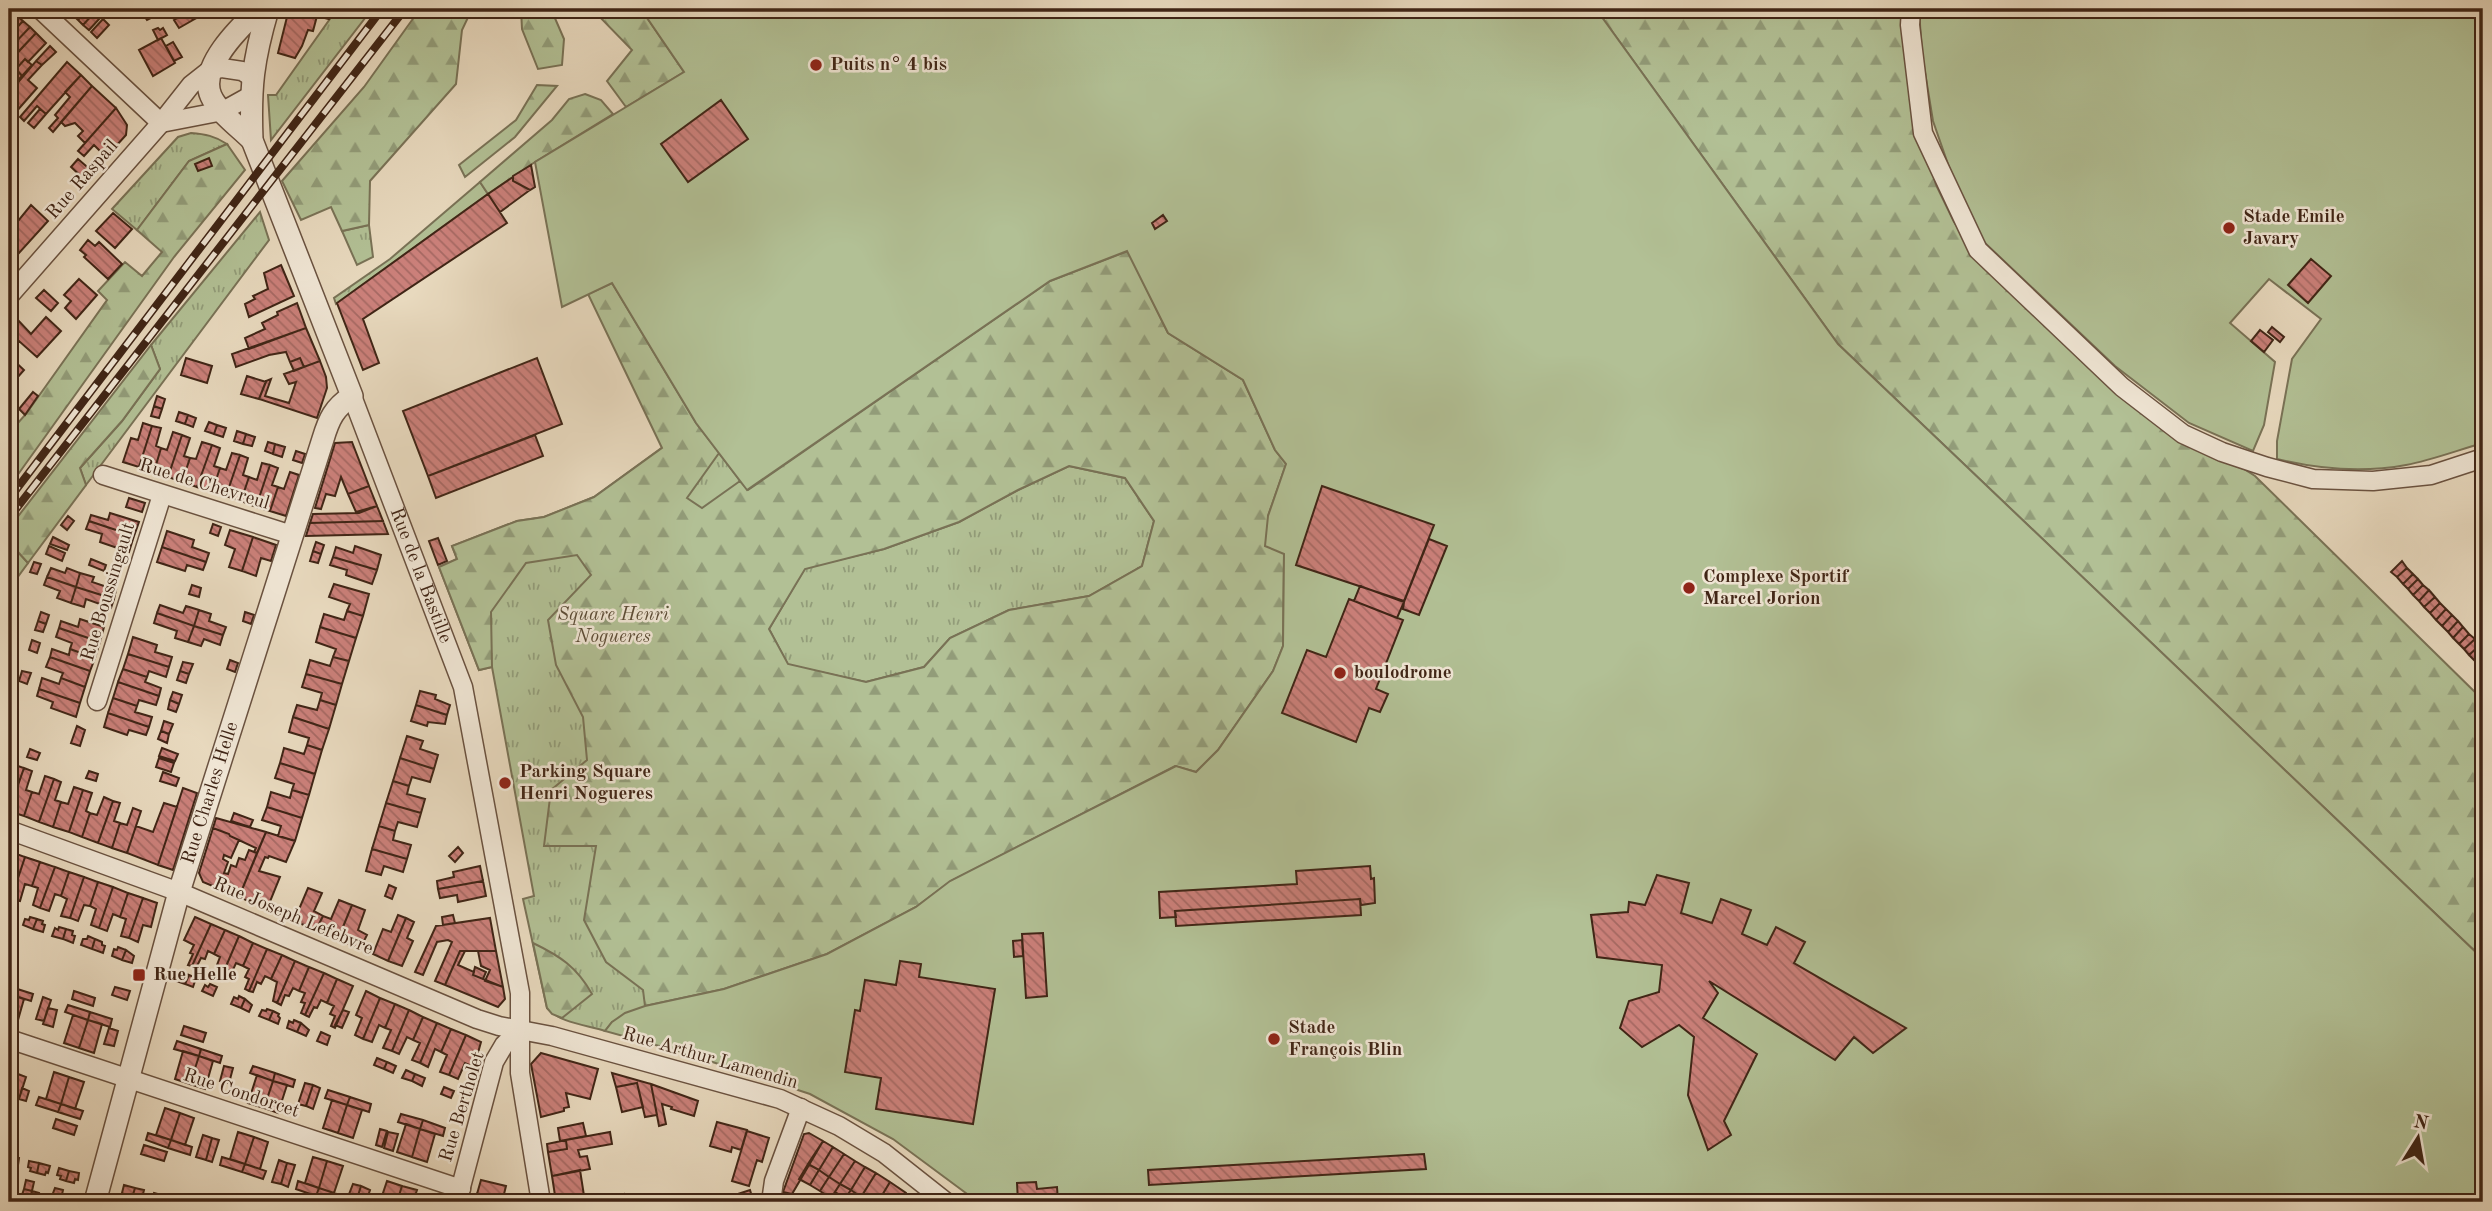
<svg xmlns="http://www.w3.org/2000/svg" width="2492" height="1211" font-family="'Old Standard TT',serif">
<defs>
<pattern id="grass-tufts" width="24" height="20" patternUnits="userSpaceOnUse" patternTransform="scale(1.75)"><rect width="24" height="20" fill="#b2c095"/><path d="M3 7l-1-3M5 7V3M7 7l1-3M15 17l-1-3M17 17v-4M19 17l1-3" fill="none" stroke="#929c79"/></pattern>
<pattern id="forest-firs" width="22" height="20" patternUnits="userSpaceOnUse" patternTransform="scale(1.75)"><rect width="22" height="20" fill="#b2c095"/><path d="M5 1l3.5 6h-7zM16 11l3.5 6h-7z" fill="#929c79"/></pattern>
<pattern id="building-back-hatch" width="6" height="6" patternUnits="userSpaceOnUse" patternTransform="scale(1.75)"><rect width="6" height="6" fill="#cb807a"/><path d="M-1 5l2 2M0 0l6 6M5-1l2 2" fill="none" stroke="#a66963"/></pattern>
</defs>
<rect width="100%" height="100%" fill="#e8d9be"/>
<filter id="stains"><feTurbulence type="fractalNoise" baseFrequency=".00286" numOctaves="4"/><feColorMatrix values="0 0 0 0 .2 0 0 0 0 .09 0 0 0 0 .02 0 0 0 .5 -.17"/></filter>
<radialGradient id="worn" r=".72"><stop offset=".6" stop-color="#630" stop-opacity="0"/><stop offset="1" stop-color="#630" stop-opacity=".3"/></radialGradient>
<path fill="url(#grass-tufts)" stroke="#797256" stroke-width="2" d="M337,9H372L271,140L268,95H276Z
M191,133C205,134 215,136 227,144L189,161L137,230L112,209L178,137Z
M480,182L488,194L336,304L334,298L390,259Z
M260,212L269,240L86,485L80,468L122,421L160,369L151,345Z
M369,225L373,257L357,265L342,231Z
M696,423L747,490L724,989L612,1022L605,1031C586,1025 560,1023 547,1008L523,899L534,896L492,667L479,670L439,567L457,559L452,546L517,521L544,517L594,497Z
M1069,466L1125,478L1154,521L1142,566L1089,596L1009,610L950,638L924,667L866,682L788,665L769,629L805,568L884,549L959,522L1018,490Z
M9,542L28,563L9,589Z"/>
<path fill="url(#forest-firs)" stroke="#797256" stroke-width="2" fill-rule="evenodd" d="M420,9H472L462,30L456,84L370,181L369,225L342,231L331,207L301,220L282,181L364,87Z
M521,9H551L564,39L562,65L538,69L522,29Z
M570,9H641L684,72L626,107L607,81L632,50L595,12L573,16Z
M1596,9H1906L1918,120L1936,185L1954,222L1985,266L2212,457L2244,469L2255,476L2483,700V959L1838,344Z
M537,85L557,86L515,137L465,177L459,165L516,120Z
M585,94L601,100L613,114L535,162L488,194L480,182L552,120L569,99Z
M227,144L245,170L174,257L9,487V433L26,414L107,300L98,291L125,262L142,276L162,252L137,230L189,161Z
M1128,251L1168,333L1243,380L1275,450L1286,464L1268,516L1284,554L1283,646L1273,671L1218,750L1196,772L1175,766L951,881L916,907L827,954L724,989L645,1006L643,990L606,962L584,920L596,846H544L551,790L587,760L583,717L556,665L548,620L591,575L577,555L526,563L491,612L492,667L479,670L439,567L457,559L452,546L517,521L544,517L594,497L662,448L588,294L612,283L696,423L719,453L687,498L702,508L740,481L748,490L1050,281ZM1069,466L1125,478L1154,521L1142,566L1089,596L1009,610L950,638L924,667L866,682L788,664L769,629L805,569L884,549L959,522L1018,490Z
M151,345L160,369L122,421L80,468L86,485L28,563L9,542V528Z
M533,943C560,956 577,967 592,994L562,1018L552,1014L547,1008Z"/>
<path fill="#b2c095" stroke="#797256" stroke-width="2" d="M641,9H1596L1838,344L2483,959V1202H978L893,1139L810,1094L688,1054L605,1031L612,1022L625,1013L645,1006L724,989L827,954L916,907L950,881L1176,766L1196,772L1218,750L1273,671L1283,646L1284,554L1265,546L1268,516L1286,464L1275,450L1243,380L1168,333L1127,251L1050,281L747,490L696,423L612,283L562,307L535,162L684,72Z
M1919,9H2483V443C2458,450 2432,460 2406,465C2363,473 2318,469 2277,459V441L2292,359L2321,319L2269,279L2230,323L2275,362L2264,425L2253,451L2189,423L2115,366L1984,242L1965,213L1933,121L1922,54Z"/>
<path fill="url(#building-back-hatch)" stroke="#402516" stroke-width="2" d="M9,9L23,21L9,36Z
M74,9H86L77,19L71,13Z
M88,9L94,13L83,25L78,20Z
M147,9H152L155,13L151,15L153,17L147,20L142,12Z
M187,9H213L193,20Z
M289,9H337L329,19L317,16L313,31L308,30L302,46L295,58L278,53Z
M188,12L193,20L179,28L174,20Z
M94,13L100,18L89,30L83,25Z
M103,19L109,25L97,38L91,32Z
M23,21L30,27L12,46L9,43V36Z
M30,27L36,33L18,52L12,46Z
M158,28L160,30L163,28L167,35L158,40L153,30Z
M36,33L46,43L28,62L25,59L16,69L22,76L14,84L9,79V62Z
M161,38L175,63L153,76L139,50Z
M173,42L182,57L174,61L166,46Z
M50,46L56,52L42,65L36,61Z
M25,59L32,65L22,76L16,69Z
M36,61L42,65L28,80L37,88L15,113L9,108V93Z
M67,62L81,75L46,114L37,106L24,121L20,117Z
M81,75L92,86L53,132L49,128L58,118L55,115L70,97L65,92Z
M92,86L116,108L85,143L78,136L83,131L75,123L65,126L61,122Z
M721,100L748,139L688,182L661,144Z
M116,108L127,125L126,135L106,157L94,145L84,156L78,151Z
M40,109L46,114L34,128L28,123Z
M209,158L212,166L198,171L195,164Z
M78,159L93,172L85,180L71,167Z
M531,165L535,187L530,190L513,181V176Z
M513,177V181L530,190L500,212L488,194Z
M488,194L507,223L363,319L379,363L363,370L337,303Z
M31,205L48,221L9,264V232Z
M113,213L132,229L115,248L96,231Z
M1163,215L1167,221L1155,229L1152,223Z
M88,240L95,246L99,242L122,264L108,279L84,257L86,255L80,250Z
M2311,259L2331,276L2308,303L2288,285Z
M281,265L294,296L249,317L245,304L255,299L253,296L268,289L264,273Z
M79,279L97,295L76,319L65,308L71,301L64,295Z
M44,290L58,303L51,311L36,298Z
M297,303L306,328L249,349L245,338L265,329L262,323L278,315L277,312Z
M46,317L61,331L37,357L19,341L15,345L9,339V329L17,319L31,334Z
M2272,327L2284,337L2280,342L2268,332Z
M306,328L320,361L304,367L300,358L290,362L286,352L269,355L236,367L232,354Z
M2260,330L2273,340L2264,352L2251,341Z
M9,356L24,370L9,387Z
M186,358L212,366L207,383L181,375Z
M300,358L304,367L294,371L290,362Z
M537,358L562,424L428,476L403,411Z
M320,361L326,377L327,388L317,418L259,399L266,381L271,379L265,396L289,403L296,382L289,384L284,374Z
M247,376L266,382L259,399L241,394Z
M33,392L38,396L25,415L19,409Z
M157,396L165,399L162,409L154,406Z
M154,406L162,409L159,418L151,416Z
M179,412L188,415L185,424L176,421Z
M188,415L196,418L193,427L185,424Z
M209,422L217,425L214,434L205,431Z
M143,423L152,426L139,467L123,462L131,438L138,440Z
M217,425L226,428L223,437L214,434Z
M152,426L161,428L156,446L161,448L154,472L139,467Z
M237,431L246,434L243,444L234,441Z
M173,432L182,435L168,477L154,472L161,448L167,450Z
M246,434L255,437L252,446L243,444Z
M182,435L190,438L184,456L190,458L182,482L168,477Z
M535,435L543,456L436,498L428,476Z
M202,442L212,445L197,487L182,482L190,458L196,459Z
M268,442L275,444L273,454L265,451Z
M352,442L369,486L348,494L341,477L335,496L326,494L321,509L315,508L335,443Z
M275,444L285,447L282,457L273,454Z
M212,445L220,448L214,466L220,468L212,492L197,487Z
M296,451L305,454L302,463L293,460Z
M232,453L240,455L226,496L212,492L220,468L226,470Z
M240,455L248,458L243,475L249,477L241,501L226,496Z
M262,463L270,465L256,507L241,501L249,477L257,480Z
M270,465L278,468L272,485L278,487L270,511L256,507Z
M290,472L299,475L286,516L270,511L278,487L284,489Z
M369,486L377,506L356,512L348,494Z
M1322,486L1434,525L1404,601L1296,565Z
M129,498L145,503L142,512L126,507Z
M377,506L383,521L310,523L313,514L359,513Z
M110,513L139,522L134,536L89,521L91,515L108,520Z
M68,516L74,521L67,530L61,525Z
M89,521L134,536L129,552L100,542L102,534L86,529Z
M383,521L388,534L306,536L310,523Z
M213,524L221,527L218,536L210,533Z
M230,530L253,537L242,571L229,567L235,549L225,545Z
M167,531L194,540L192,547L209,553L206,562L162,547Z
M53,537L69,545L67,550L50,544Z
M253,537L276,545L271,561L261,558L256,576L242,571Z
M438,538L447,561L438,565L429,541Z
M1429,539L1447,546L1419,615L1403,609L1404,602Z
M316,542L324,545L321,554L313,551Z
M49,546L65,553L62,561L46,554Z
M355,546L381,555L377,570L333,557L336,547L353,553Z
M162,547L206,562L203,570L187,565L185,571L157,562Z
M313,551L321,554L318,563L310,561Z
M333,557L377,570L372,584L346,575L347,570L330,565Z
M91,559L106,565L104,571L89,565Z
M2402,561L2407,568L2397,577L2391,572Z
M34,562L41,564L37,574L30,572Z
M51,568L65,573L67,568L80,573L76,587L47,577Z
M2407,568L2413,574L2403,584L2397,577Z
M80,573L94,577L92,582L116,590L114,599L76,587Z
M2413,574L2418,579L2408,589L2403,584Z
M47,577L76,587L71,603L57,598L60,591L44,585Z
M2418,579L2423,585L2413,595L2408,589Z
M334,584L369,594L363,616L347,611L350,604L329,597Z
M192,585L201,588L199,597L189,594Z
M2423,585L2429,590L2419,601L2413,595Z
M1360,586L1404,602L1397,618L1354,601Z
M76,587L114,599L111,608L86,599L84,607L71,603Z
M2429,590L2435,597L2424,607L2419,601Z
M2435,597L2440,603L2430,613L2424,607Z
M1349,599L1403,620L1376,689L1388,694L1380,712L1369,708L1356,742L1282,713L1307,650L1326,657Z
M2440,603L2446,609L2436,620L2430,613Z
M160,605L183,613L186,606L199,610L194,626L157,613Z
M2446,609L2452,615L2442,626L2436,620Z
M199,610L211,614L209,621L226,627L223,635L194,626Z
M347,611L363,616L356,638L320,627L324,614L344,620Z
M41,612L49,615L46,624L38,621Z
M245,612L254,615L251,624L243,621Z
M157,613L194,626L188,642L175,638L177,631L154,623Z
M2452,615L2458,621L2448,632L2442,626Z
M80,619L104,627L100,642L59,628L61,621L78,627Z
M38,621L46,624L43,632L35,630Z
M2458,621L2463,627L2453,638L2448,632Z
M194,626L223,635L220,645L204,639L201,646L188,642Z
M320,627L356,638L349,661L333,657L336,649L316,642Z
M2463,627L2469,634L2459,644L2453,638Z
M59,628L100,642L95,658L70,649L72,643L56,637Z
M2469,634L2475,639L2464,649L2459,644Z
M133,637L157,645L155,652L172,657L169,667L128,654Z
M2475,639L2480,645L2469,655L2464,649Z
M32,640L40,643L37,653L29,650Z
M2480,645L2483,649V653L2475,661L2469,655Z
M52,649L69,655L70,649L95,658L90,671L50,657Z
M128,654L169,667L166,677L149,671L147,677L123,669Z
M50,657L90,671L85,687L61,678L63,673L46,667Z
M333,657L349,661L342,684L306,674L310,660L330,666Z
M230,660L238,663L235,672L227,669Z
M183,662L193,664L189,674L180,671Z
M123,669L147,677L145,682L161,688L159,696L118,682Z
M22,671L31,673L27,684L19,681Z
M180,671L189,674L186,683L177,680Z
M306,674L342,684L336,705L320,700L322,693L302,687Z
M42,678L59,684L61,678L85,687L80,703L39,689Z
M118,682L159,696L156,705L139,700L137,706L113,698Z
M39,689L80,703L76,717L51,708L53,702L37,696Z
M420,691L436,695L435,699L450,705L447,715L416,705Z
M173,692L182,695L179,704L170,700Z
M113,698L137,706L135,712L152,717L149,727L108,713Z
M170,700L179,704L176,712L168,709Z
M320,700L336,705L329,729L293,717L297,705L317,710Z
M416,705L447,715L445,724L428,722L427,726L411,721Z
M108,713L149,727L146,735L129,730L127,735L104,727Z
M293,717L329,729L322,750L307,745L309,738L289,732Z
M164,721L173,724L169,734L161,731Z
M77,726L85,730L80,746L71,743Z
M161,731L169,734L167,743L158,739Z
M407,736L423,741L420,749L438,755L434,769L400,758Z
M307,745L322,750L315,774L280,763L284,748L304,754Z
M162,748L178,754L175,761L159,756Z
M30,749L40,753L37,760L27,757Z
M159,758L174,763L171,772L156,767Z
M400,758L434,769L430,782L412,777L409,786L393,781Z
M280,763L315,774L309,795L292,790L294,784L275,778Z
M15,765L24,768L9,809V783Z
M24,768L32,771L26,790L32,792L24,816L9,811Z
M89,771L98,774L96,781L86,778Z
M163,772L179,778L176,786L160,781Z
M45,776L54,779L39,822L24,816L32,792L39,794Z
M54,779L61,782L55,800L61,802L53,827L39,822Z
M393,781L409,786L407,794L425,799L421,813L386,803Z
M74,787L83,790L69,832L53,827L61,802L68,804Z
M183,788L197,793L173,870L158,865Z
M83,790L92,793L86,811L90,813L82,837L69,832Z
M292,790L309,795L302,818L267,807L271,792L290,798Z
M104,797L113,801L98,843L82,837L90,813L97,815Z
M113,801L120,803L114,821L120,823L112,848L98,843Z
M164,803L177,807L158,865L127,853L136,826L153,832Z
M386,803L421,813L417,827L398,822L395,831L379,826Z
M267,807L302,818L295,841L278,836L281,826L262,820Z
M133,808L141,811L127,853L112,848L120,823L127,825Z
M234,813L253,820L250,827L231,821Z
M216,818L266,832L257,853L254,852L256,848L230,836L229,834L213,828Z
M379,826L395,831L393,840L411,845L407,859L372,849Z
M213,828L229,834L230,836L239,840L231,858L224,855L223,859L228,862L224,873L228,874L231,865L236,867L239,858L245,860L249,850L257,853L239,897L203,882L199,873Z
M266,832L295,841L286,862L269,856L268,858L265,857L259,871L280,877L267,909L239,897Z
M458,847L463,853L455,862L449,856Z
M372,849L407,859L403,872L384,866L381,875L366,871Z
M11,852L25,857L11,899L9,898V859Z
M25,857L40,862L32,886L25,884L20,901L11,899Z
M40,862L55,867L40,908L33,905L38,888L32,886Z
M480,866L483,881L438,889L437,881L454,877L453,872Z
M1370,866L1371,879L1374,878L1375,903L1361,905L1360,899L1175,911L1176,917L1160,918L1159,892L1297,884L1296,871Z
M55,867L69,872L61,896L55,894L49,911L40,908Z
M69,872L84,877L70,918L61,916L67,899L61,896Z
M1657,875L1689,883L1681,913L1712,923L1721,899L1751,910L1742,934L1767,945L1776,927L1805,942L1794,963L1906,1028L1873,1053L1854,1037L1835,1060L1709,981L1718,993L1703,1018L1757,1054L1724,1121L1731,1135L1708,1150L1688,1095L1694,1037L1679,1025L1642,1047L1620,1028L1629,1001L1659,992L1662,965L1597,957L1591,915L1628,912L1629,902L1645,905Z
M84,877L98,882L90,906L84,905L78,921L70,918Z
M483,881L486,896L458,902L457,895L440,898L438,889Z
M98,882L113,887L99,928L91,925L96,909L90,906Z
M389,885L396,888L392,899L385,896Z
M113,887L128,893L120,917L113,914L107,931L99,928Z
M308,888L322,893L314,911L323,916L316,930L294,921Z
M128,893L143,898L129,938L121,936L126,919L120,917Z
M143,898L157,903L151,927L143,925L138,942L129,938Z
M1360,899L1361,915L1176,926L1175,911Z
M339,900L352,905L338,939L316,930L323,916L331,919Z
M352,905L365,910L358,930L367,935L360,949L338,939Z
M398,915L406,918L388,961L373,954L383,929L391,932Z
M453,915L455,923L443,925L442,917Z
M30,917L37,919L33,929L23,925L25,919L29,920Z
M195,917L211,924L192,966L188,965L193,954L190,953L194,945L184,940Z
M406,918L414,922L407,938L413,941L402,966L388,961Z
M490,918L496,951H460L445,985L435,981L452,942L448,940L437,942L423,975L415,972L436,926Z
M37,919L43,921L42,924L45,925L43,932L33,929Z
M211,924L225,930L214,954L208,951L205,959L201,958L196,968L192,966Z
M59,927L66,929L63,939L52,936L55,928L58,930Z
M66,929L73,931L72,935L75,936L73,943L63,939Z
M225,930L239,936L221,978L216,976L220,966L217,965L220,957L214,954Z
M1043,933L1047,996L1026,998L1022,934Z
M88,936L95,939L92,949L81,945L83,939H87Z
M239,936L253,943L243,966L236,963L232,972L228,970L224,980L221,978Z
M95,939L102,942V945L105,946L103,953L92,949Z
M1022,940L1023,956L1014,957L1013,941Z
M253,943L267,949L249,991L245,989L249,979L245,977L249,969L243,966Z
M118,947L126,950L122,960L112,956L114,949L117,950Z
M267,949L282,955L271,979L265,976L261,984L257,982L253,992L249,991Z
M126,950L134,956L132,963L122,960Z
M460,951H465L458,965L474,972L473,975L503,987L505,999L498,1007L445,985Z
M478,951H496L503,987L485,981L490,970L481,966Z
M282,955L295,961L277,1003L273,1001L277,982L271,979Z
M295,961L309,967L299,991L293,988L289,996L285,995L281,1005L277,1003Z
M900,961L921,964L919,977L995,989L973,1124L876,1109L881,1078L845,1072L855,1010L860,1011L865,980L896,985Z
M309,967L324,973L305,1015L301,1013L305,1003L301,1002L305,993L299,991Z
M475,967L486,972L483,979L473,975Z
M181,972L189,975L185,984L176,981Z
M324,973L337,979L327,1003L321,1000L317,1008L314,1007L309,1017L305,1015Z
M189,975L194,977L193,980L195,981L193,987L185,984Z
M337,979L353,986L335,1028L331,1026L335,1016L330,1014L334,1006L327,1003Z
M210,984L217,987L213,996L202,991L205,985L208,987Z
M11,987L33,994L31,1001L9,994Z
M115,987L130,991L127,1000L112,995Z
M74,991L95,998L93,1006L72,999Z
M366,991L380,998L363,1039L355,1035L362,1018L356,1015Z
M9,994L24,999L16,1027L9,1025Z
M239,996L245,999L241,1008L231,1004L234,997L238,999Z
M43,997L51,1000L44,1021L36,1019Z
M380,998L395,1004L385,1028L379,1025L372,1042L363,1039Z
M245,999L252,1005L249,1012L241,1008Z
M395,1004L409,1010L392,1051L383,1048L391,1030L385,1028Z
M68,1005L90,1012L88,1020L65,1012Z
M48,1008L57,1010L53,1027L43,1024Z
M267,1009L273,1011L269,1020L259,1016L262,1010L266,1011Z
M343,1010L349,1012L342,1028L335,1025Z
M409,1010L423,1017L413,1040L407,1037L399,1054L392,1051Z
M273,1011L279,1014L278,1016L280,1018L278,1024L269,1020Z
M90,1012L112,1019L110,1027L88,1020Z
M73,1015L88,1020L79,1048L64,1043Z
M423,1017L437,1023L420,1063L412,1060L420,1043L413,1040Z
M88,1020L102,1024L94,1053L79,1048Z
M294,1020L301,1023L297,1032L287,1028L289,1021L293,1023Z
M301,1023L309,1030L306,1036L297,1032Z
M437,1023L451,1029L441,1052L435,1049L428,1067L420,1063Z
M184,1026L206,1033L203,1042L181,1035Z
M109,1028L118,1031L114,1046L104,1044Z
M451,1029L466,1035L449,1075L440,1072L447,1055L441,1052Z
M321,1032L330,1036L327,1045L317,1041Z
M466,1035L481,1042L474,1067L465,1063L458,1079L449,1075Z
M177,1041L201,1049L199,1056L174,1049Z
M201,1049L222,1056L220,1063L199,1056Z
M183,1051L199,1056L190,1084L175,1079Z
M541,1053L598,1069L590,1099L566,1093L569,1107L564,1108V1111L541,1117L531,1064Z
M199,1056L213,1061L205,1089L190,1084Z
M377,1058L387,1062L384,1069L374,1065Z
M387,1062L396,1066L393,1073L384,1069Z
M224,1066L233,1068L229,1083L220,1081Z
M253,1066L275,1073L273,1081L250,1073Z
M406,1070L415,1074L412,1081L402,1078Z
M54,1072L69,1077L61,1104L46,1099Z
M275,1073L295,1080L293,1087L273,1081Z
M612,1073L651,1084L657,1115L645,1117L637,1083L616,1087Z
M18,1074L26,1077L19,1099L10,1096Z
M415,1074L425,1078L422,1086L412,1081Z
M257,1075L273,1081L264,1108L248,1103Z
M69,1077L84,1082L75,1109L61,1104Z
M273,1081L287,1085L278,1113L264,1108Z
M305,1083L313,1085L306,1106L298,1104Z
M637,1083L643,1107L622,1112L616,1087Z
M651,1084L698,1101L694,1116L671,1109L672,1107L662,1104L666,1124L659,1126Z
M313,1085L320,1088L313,1109L306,1106Z
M444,1087L454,1091L451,1098L441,1094Z
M22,1088L29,1091L26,1101L19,1099Z
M328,1090L350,1097L347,1105L325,1098Z
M39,1097L61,1104L58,1112L36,1105Z
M350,1097L371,1104L369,1112L347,1105Z
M332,1100L347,1105L338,1133L323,1128Z
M61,1104L83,1111L80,1119L58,1112Z
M347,1105L362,1110L353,1138L338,1133Z
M165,1108L180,1113L171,1140L156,1135Z
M180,1113L194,1118L185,1145L171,1140Z
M401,1114L423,1120L420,1129L398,1122Z
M56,1119L77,1126L74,1135L53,1128Z
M423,1120L445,1128L443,1136L420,1129Z
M717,1122L747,1130L741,1150L732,1147L731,1152L710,1146Z
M583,1123L586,1136L560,1141L558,1128Z
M406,1124L420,1129L412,1157L397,1152Z
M380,1129L387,1131L382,1147L376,1145Z
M420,1129L435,1134L427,1162L412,1157Z
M747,1131L769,1138L762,1162L757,1160L749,1186L732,1181Z
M238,1132L254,1137L245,1164L230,1159Z
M388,1132L398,1134L393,1151L384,1148Z
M610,1132L612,1144L578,1150L580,1157L587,1156L590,1169L552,1176L548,1152L567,1149L566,1140Z
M148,1133L171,1140L168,1148L146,1140Z
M809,1133L823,1141L792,1194L783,1192L804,1134Z
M203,1135L212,1138L206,1160L196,1157Z
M254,1137L268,1142L260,1169L245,1164Z
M212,1138L219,1140L212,1162L206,1160Z
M171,1140L192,1147L190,1155L168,1148Z
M566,1140L567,1149L548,1152L547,1144Z
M823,1141L833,1147L819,1170L808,1164Z
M144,1145L167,1152L164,1161L141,1154Z
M833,1147L844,1154L829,1177L819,1170Z
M844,1154L855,1161L840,1184L829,1177Z
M1424,1154L1426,1169L1149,1185L1148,1170Z
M9,1155L19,1158L18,1165L9,1166Z
M222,1157L245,1164L242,1172L220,1165Z
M313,1157L327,1161L319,1188L305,1183Z
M279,1160L287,1163L281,1184L272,1182Z
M29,1161L39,1163L37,1173L30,1171L31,1168L28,1167Z
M327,1161L343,1166L334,1193L319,1188Z
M855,1161L865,1167L851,1190L840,1184Z
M39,1163L50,1166L48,1173L46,1172L45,1175L37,1173Z
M287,1163L295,1165L288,1187L281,1184Z
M245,1164L266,1171L263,1179L242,1172Z
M808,1164L819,1170L810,1185L799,1179Z
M865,1167L876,1173L861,1197L851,1190Z
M59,1168L69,1171L66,1181L60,1179L61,1176L57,1175Z
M580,1170L585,1202H556L552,1176Z
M819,1170L829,1177L820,1191L810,1185Z
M69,1171L79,1173L78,1180L75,1179L74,1183L66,1181Z
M876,1173L890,1182L878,1202H858Z
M829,1177L840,1184L831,1198L820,1191Z
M26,1180L34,1182L32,1191L24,1189Z
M481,1180L506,1186L504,1194L528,1200L527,1202H507L477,1194Z
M298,1181L319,1188L316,1196L296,1189Z
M387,1181L402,1186L397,1202H380Z
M890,1182L906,1193L909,1202H878Z
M1036,1182L1037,1189L1057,1187L1058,1202H1018L1017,1183Z
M353,1184L361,1186L356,1202H346Z
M840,1184L851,1190L845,1198L835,1192Z
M124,1185L135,1188L132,1198L122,1193Z
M361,1186L370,1190L366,1202H356Z
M402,1186L417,1190L413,1202H397Z
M55,1188L63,1190L61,1199L52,1196Z
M135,1188L144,1190L142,1198H132Z
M319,1188L340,1195L337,1202L316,1196Z
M24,1189L32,1191L29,1202H12L14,1196L21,1198Z
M750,1190L753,1200L740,1202L738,1194Z
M851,1190L861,1197L858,1202H849L851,1199L846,1197Z
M32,1191L39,1193L37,1202H29Z
M835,1192L845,1198L843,1202H838L831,1198Z
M154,1193L165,1196L163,1202L152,1200Z
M477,1194L507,1202H475Z
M624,1194L625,1202H582H585Z"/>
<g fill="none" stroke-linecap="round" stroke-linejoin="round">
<defs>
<g id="minor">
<path d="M40,9L161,123"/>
<path d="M1911,9L1910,25L1923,133L1978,250L2122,387L2183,434L2222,452L2267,467L2313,479L2373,481L2431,475L2483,458"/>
<path d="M161,123L223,111L250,96"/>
<path d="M9,296L161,123L191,85L210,70L222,68L242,71L252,77"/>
<path id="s1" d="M352,396L463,687L520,993V1073L541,1202"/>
<path d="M103,475L292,535"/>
<path d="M97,701L162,495"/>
<path d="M9,830L179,892L477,1019L499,1026L552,1036L780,1099L839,1126L884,1153L946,1202"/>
<path d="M9,1039L461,1189"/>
<path d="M457,1202L494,1062L504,1045L520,1029"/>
<path d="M771,1202L774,1181L801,1108"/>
</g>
<g id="tertiary">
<path d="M252,140C239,127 218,112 211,96C198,67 240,27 259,9"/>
<path id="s2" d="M95,1202L179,892L323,439C329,419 334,408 352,396L252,140C250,87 253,60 268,9"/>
</g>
</defs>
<use href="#minor" stroke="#6a5240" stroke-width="21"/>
<use href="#tertiary" stroke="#6a5240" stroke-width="24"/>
<use href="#minor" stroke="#f0e6d5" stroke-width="18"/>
<use href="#tertiary" stroke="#f0e6d5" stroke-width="21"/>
<defs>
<path id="rail" d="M9,499L382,9
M9,518L405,9"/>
</defs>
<use href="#rail" stroke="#402516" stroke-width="8"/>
<use href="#rail" stroke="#f0e6d5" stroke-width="5" stroke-dasharray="16" stroke-linecap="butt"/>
</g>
<g fill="#8f2418" stroke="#f0e6d5" stroke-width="2.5">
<circle cx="816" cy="65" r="7"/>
<circle cx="2229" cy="228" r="7"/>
<circle cx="1689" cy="588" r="7"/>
<circle cx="1340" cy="673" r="7"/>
<circle cx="505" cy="783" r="7"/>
<rect x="132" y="968" width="14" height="14" rx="3.5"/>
<circle cx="1274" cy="1039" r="7"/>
</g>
<g text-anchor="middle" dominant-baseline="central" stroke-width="5" stroke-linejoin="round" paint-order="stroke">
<g font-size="19" font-weight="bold" fill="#402516" stroke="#f0e6d5" text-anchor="start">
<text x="830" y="65">Puits n° 4 bis</text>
<text x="2243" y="217">Stade Emile<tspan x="2243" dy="22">Javary</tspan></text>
<text x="1703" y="577">Complexe Sportif<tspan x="1703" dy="22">Marcel Jorion</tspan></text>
<text x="1354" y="673">boulodrome</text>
<text x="519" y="772">Parking Square<tspan x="519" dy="22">Henri Nogueres</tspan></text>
<text x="153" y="975">Rue Helle</text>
<text x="1288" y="1028">Stade<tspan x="1288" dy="22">François Blin</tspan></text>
</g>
<g font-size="19" fill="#402516" stroke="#f0e6d5">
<text transform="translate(83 180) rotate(-49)">Rue Raspail</text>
<text transform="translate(204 485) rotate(17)">Rue de Chevreul</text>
<text stroke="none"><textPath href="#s1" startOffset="192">Rue de la Bastille</textPath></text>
<text transform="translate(109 592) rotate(-73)">Rue Boussingault</text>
<text stroke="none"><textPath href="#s2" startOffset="425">Rue Charles Helle</textPath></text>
<text transform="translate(293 917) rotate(23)">Rue Joseph Lefebvre</text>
<text transform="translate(710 1059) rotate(16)">Rue Arthur Lamendin</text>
<text transform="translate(241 1094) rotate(18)">Rue Condorcet</text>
<text transform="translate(463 1107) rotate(-73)">Rue Bertholet</text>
</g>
<g font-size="19" font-style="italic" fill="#5c4c36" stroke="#f0e6d5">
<text x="613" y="615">Square Henri<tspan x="613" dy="22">Nogueres</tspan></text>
</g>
</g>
<rect width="2492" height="1211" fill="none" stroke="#e8d9be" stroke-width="35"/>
<rect x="10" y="10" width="2471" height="1190" fill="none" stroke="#402516" stroke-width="3.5"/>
<rect x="18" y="18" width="2457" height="1176" fill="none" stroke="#402516" stroke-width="2"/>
<g transform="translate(2418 1138) rotate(11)" stroke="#f0e6d5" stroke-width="5" paint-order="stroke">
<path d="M0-5L12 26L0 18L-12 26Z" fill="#402516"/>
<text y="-10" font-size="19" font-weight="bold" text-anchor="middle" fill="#402516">N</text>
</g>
<rect width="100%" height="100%" filter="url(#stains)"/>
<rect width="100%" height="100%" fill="url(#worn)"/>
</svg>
